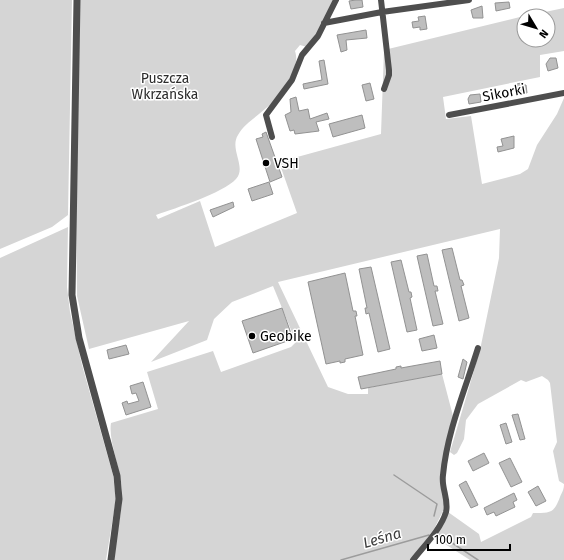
<svg xmlns="http://www.w3.org/2000/svg" width="564" height="560" font-family="'Fira Sans',sans-serif">
<rect width="100%" height="100%" fill="#fff"/>
<path fill="#d5d5d5" d="M0,0H72L68,215L52,227L0,249Z
M80,0H334L317,35L307,47L300,45L295,51C298,61 295,65 292,74C285,91 273,103 259,114C252,120 243,126 238,135C229,149 247,167 236,179C223,193 176,208 156,215L158,219L200,201L215,247L297,213L279,162L381,134L384,50L524,16V40H548V16H526L564,8V51L540,55V77L443,97L446,119L471,116L482,184L520,174L528,169L537,145L557,114L564,98V560H470L434,537L448,512L479,534L481,542L531,517L533,513C551,513 554,513 560,497C562,492 564,490 564,484L559,481L553,451L557,442L550,383L548,380L542,376L526,382L521,380L478,404L466,420L464,439L457,453L454,455L450,452L480,350L499,258L500,229L278,282L328,387L348,394H368V388L442,374L453,416L440,477L444,504L443,511L434,529L411,560H114C115,536 123,514 122,490C121,470 108,440 111,423L158,409L147,372L213,351L221,372L291,347L296,342L273,286L232,302L214,319L207,340L151,362L189,321L89,349L77,296L76,189Z
M68,227L67,287L70,312L82,365L113,475L116,499L106,560H0V258Z"/>
<g fill="none" stroke-linecap="round" stroke-linejoin="round">
<path stroke="#9c9c9c" stroke-width="1.5" d="M394,475L437,504L434,516
M437,533L478,560
M341,560L429,535"/>
</g>
<path fill="#bebebe" stroke="#929292" d="M356,0H362L363,7L351,9L349,1Z
M509,2L510,8L496,11L495,3Z
M482,6L483,18H473L471,10Z
M425,16L427,29L420,30V27L413,28L412,22L419,21L418,17Z
M366,30L367,38L346,40L347,50L341,52L337,35Z
M550,58H556L558,68L548,71L546,64Z
M324,60L328,84L304,89L303,84L322,80L319,61Z
M370,83L374,99L366,101L362,85Z
M521,83L522,85H526L527,93H518L517,84Z
M480,94L481,102L469,104L468,99L470,95Z
M296,97L299,111L308,109L310,119L327,113L329,119L316,122L319,131L295,134L294,130L290,131L285,115L291,112L290,99Z
M362,115L365,128L333,137L329,124Z
M266,132L282,177L270,182L256,139L263,137L262,134Z
M514,136V148L498,152L497,147L503,146L501,139Z
M269,182L273,194L252,201L248,189Z
M233,202L234,207L213,217L210,210Z
M452,248L460,280H462L464,285L461,286L469,318L459,321L442,250Z
M427,254L434,286H437L438,291H435L443,324L433,326L417,256Z
M401,260L409,292H411L412,297L410,298L417,330L407,332L391,262Z
M371,267L390,349L378,352L369,313L366,314L365,308H367L359,269Z
M345,273L353,311H356L357,316H355L363,355L345,359V362L340,363V361L326,364L308,282Z
M282,308L293,339L253,353L242,321Z
M434,335L437,348L422,351L419,339Z
M126,345L129,354L109,359L107,350Z
M463,359L467,362L463,379L458,377Z
M440,361L442,374L361,389L358,377L396,369V367L401,366V368Z
M143,382L151,407L126,415L122,403L127,401L128,404L139,401L136,393L132,394L130,386Z
M518,414L525,439L520,440L512,415Z
M506,423L512,442L506,444L500,425Z
M484,453L489,463L473,471L468,461Z
M510,458L522,482L511,487L499,463Z
M466,481L478,505L471,508L459,485Z
M538,486L546,501L536,506L528,492Z
M514,493L517,500L513,502L515,507L496,516L494,512L487,515L484,508Z"/>
<g fill="none" stroke-linecap="round" stroke-linejoin="round">
<path stroke="#4e4e4e" stroke-width="6" d="M381,0L389,70V75L384,89
M324,23L382,12L469,0
M449,115L564,93
M272,137L266,115L292,80L302,55L318,36L336,0
M413,560C424,546 441,529 446,512C449,499 441,488 443,475C447,432 465,390 478,348"/>
<path stroke="#4e4e4e" stroke-width="7" d="M77,0L72,295L79,338L117,476L119,499L111,560"/>
</g>
<g fill="#000" stroke="#fff" stroke-width="1.5">
<circle cx="266" cy="163" r="4"/>
<circle cx="252" cy="336" r="4"/>
</g>
<g text-anchor="middle" dominant-baseline="central" stroke-width="3" stroke-linejoin="round" paint-order="stroke">
<g font-size="14" fill="#2c2c2c" stroke="#fff">
<text x="165" y="78">Puszcza<tspan x="165" dy="16">Wkrzańska</tspan></text>
</g>
<g font-size="14" fill="#000" stroke="#fff">
<text transform="translate(504 93) rotate(-11)">Sikorki</text>
</g>
<g font-size="14" fill="#000" stroke="#fff" text-anchor="start">
<text x="274" y="163">VSH</text>
<text x="260" y="336">Geobike</text>
</g>
<g font-size="15" font-style="italic" fill="#3d3d3d" stroke="#fff">
<text transform="translate(382 538) rotate(-16)">Leśna</text>
</g>
</g>
<g transform="translate(536 28) rotate(128)"><circle r="19" fill="#ffffff" stroke="#999999"/>
<path d="M0-3L7 15L0 10L-7 15Z" fill="#000000"/>
<text y="-6" font-size="11" font-weight="bold" text-anchor="middle" fill="#000000">N</text>
</g>
<path d="M428 544v6h82v-6" fill="none" stroke="#000000" stroke-width="2"/>
<text x="434" y="544" font-size="12" fill="#000000" stroke="#ffffff" stroke-width="3" paint-order="stroke">100 m</text>
</svg>
